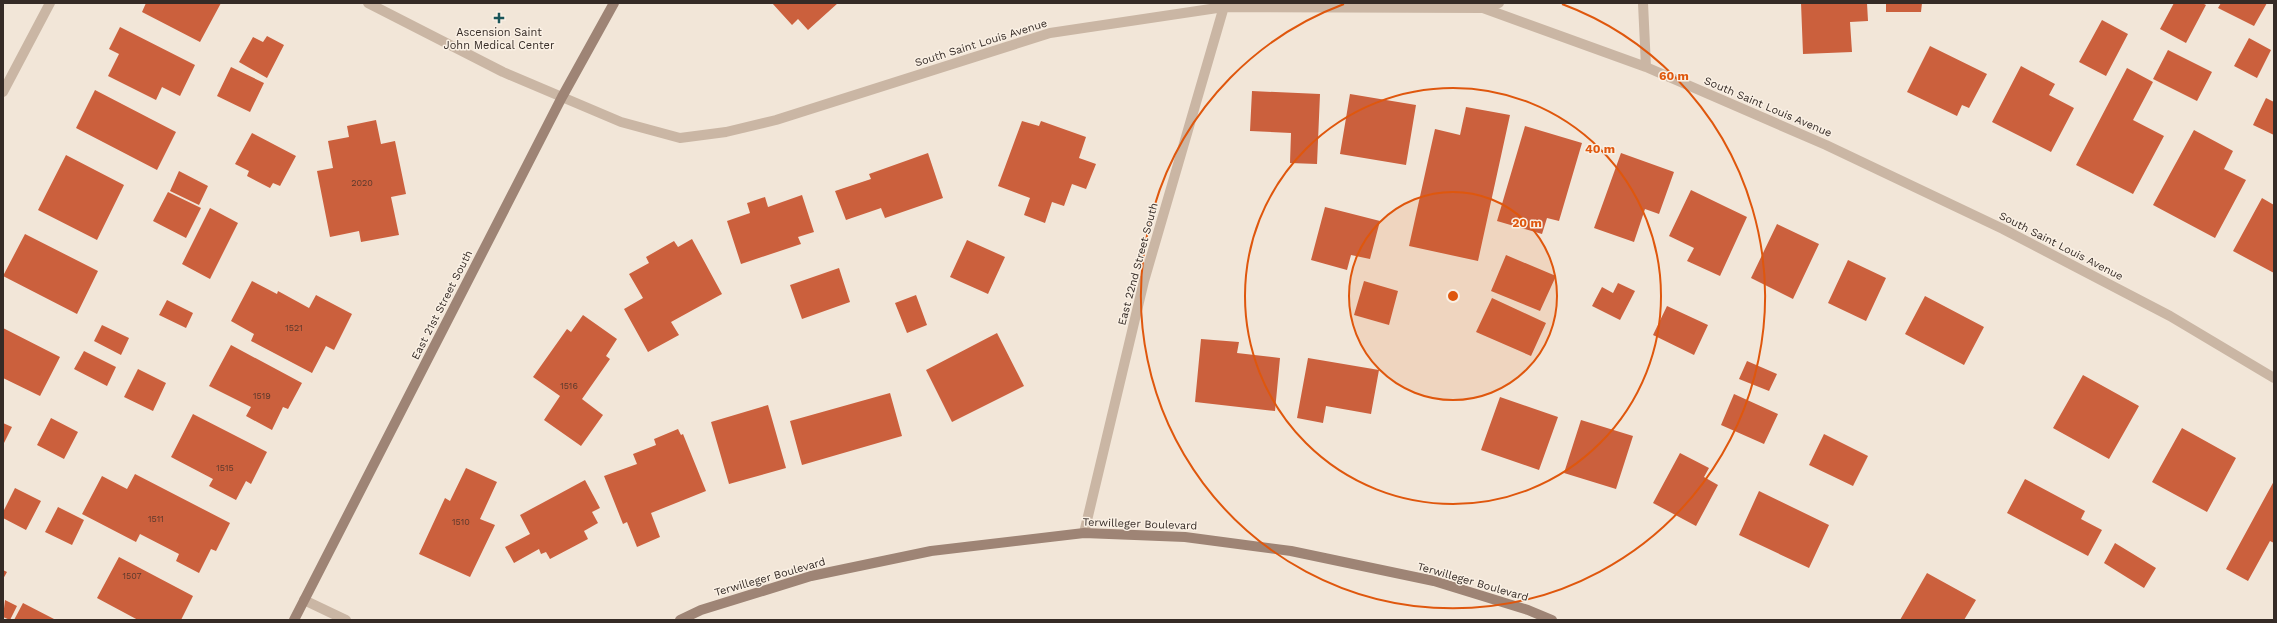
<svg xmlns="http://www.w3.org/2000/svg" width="2277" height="623" font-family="'Work Sans',sans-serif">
<rect width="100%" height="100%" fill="#f2e6d8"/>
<path fill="#cb603d" d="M146,3H221L200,42L142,12Z
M772,3H838L808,30L798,19L792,25Z
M1801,3H1867L1868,21L1850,22L1852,52L1803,54Z
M1886,3H1922L1921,12H1886Z
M2174,3H2202L2206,5L2186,43L2160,29Z
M2221,3H2267L2254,26L2218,8Z
M2102,20L2128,34L2106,76L2079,62Z
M120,27L195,65L180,96L162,87L156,100L108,76L119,54L109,49Z
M267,36L284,45L267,78L239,62L253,37L263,42Z
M2249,38L2271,50L2257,78L2234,66Z
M1930,46L1987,74L1969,108L1962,105L1957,116L1907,92Z
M2168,50L2212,72L2197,101L2153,79Z
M2021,66L2055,84L2049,95L2074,108L2051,152L1992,122Z
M231,67L264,83L250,112L217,96Z
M2127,68L2153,82L2133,120L2164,136L2133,194L2076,165Z
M95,90L176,132L157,170L76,128Z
M1252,91L1320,94L1317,164L1290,163L1291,133L1250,131Z
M1350,94L1416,105L1406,165L1340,154Z
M2266,98L2274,102V135L2253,125Z
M1466,107L1510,115L1478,261L1409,246L1435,129L1460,135Z
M376,120L381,144L395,141L406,194L391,197L399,235L361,242L359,231L330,237L317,171L333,168L328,141L349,137L347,126Z
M1022,121L1039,126L1041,121L1086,137L1079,158L1096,164L1086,189L1072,184L1064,206L1052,202L1045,223L1024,215L1030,198L998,186Z
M1525,126L1582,143L1559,221L1547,218L1542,234L1497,221Z
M2194,130L2233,151L2224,169L2246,180L2215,238L2153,205Z
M252,133L296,156L280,186L273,183L270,188L247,176L249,171L235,164Z
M928,153L943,198L885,218L881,208L846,220L835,191L871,179L869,174Z
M1621,153L1674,172L1659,214L1645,209L1634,242L1594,228Z
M66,155L124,185L97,240L38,210Z
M179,171L208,186L199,205L170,191Z
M1691,190L1747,217L1720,276L1687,261L1694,248L1669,236Z
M168,192L201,208L186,238L153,221Z
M802,195L814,232L798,237L801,244L741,264L727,221L750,213L747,203L765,197L768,207Z
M2262,198L2274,205V273L2233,251Z
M1325,207L1380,221L1370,259L1351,255L1347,270L1311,260Z
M210,208L238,223L210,279L182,264Z
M1777,224L1819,244L1793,299L1751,278Z
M25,234L98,271L77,314L3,276Z
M692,239L722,294L671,322L679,335L648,352L624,309L643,298L629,274L649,263L646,257L674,241L678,247Z
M967,240L1005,257L988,294L950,277Z
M1506,255L1556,276L1540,311L1491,291Z
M1848,260L1886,278L1866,321L1828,303Z
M839,268L850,302L802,319L790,285Z
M252,281L277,294L278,291L309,308L316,295L352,314L334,350L326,346L312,373L251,341L254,334L231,321Z
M1364,281L1398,291L1389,325L1354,315Z
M1618,283L1635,291L1620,320L1592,306L1602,287L1613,293Z
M916,295L927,325L907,333L895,303Z
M1925,296L1984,327L1964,365L1905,334Z
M1492,298L1546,323L1531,356L1476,332Z
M167,300L193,313L186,328L159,315Z
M1667,306L1708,325L1694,355L1653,335Z
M583,315L617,339L606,356L610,359L582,399L603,415L581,446L544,420L560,396L533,377L567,329L571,332Z
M102,325L129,338L121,355L94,341Z
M3,328L60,357L40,396L3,378Z
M997,333L1024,386L952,422L926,370Z
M1201,339L1239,342L1237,353L1280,358L1275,411L1195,402Z
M231,345L302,383L288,409L283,407L272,430L246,416L251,407L209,386Z
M84,351L116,367L107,386L74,369Z
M1308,358L1379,370L1371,414L1326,406L1323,423L1297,418Z
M1747,361L1777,374L1769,391L1739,379Z
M138,369L166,383L153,411L124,397Z
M2083,375L2139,406L2109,459L2053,428Z
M890,393L902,436L802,465L790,421Z
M1734,394L1778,414L1764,444L1721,425Z
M1500,397L1558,417L1539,470L1481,450Z
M768,405L786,468L729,484L711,422Z
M193,414L267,452L251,484L246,481L236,500L209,486L213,479L171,457Z
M51,418L78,432L64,459L37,445Z
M1581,420L1633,436L1616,489L1564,473Z
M3,423L12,427L3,445Z
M2182,428L2236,458L2207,512L2152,482Z
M678,429L681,435L683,434L706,491L651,513L660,537L637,547L627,522L623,524L604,476L637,464L633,454L656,445L654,439Z
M1824,434L1868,456L1853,486L1809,465Z
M1680,453L1709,468L1704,477L1718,485L1696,526L1653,503Z
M466,468L497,482L480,519L495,525L470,577L419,554L445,498L450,501Z
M135,474L230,523L216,551L211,549L199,573L176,561L179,554L140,534L136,542L82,514L102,476L127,489Z
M2025,479L2085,511L2081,519L2102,530L2088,556L2007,513Z
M585,480L600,508L592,512L598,523L584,531L588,539L550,559L546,552L541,554L539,549L514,563L505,547L530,534L520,515Z
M2274,481V543L2270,541L2248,581L2226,569Z
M15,488L41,501L26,530L3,518V512Z
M1759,491L1829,525L1809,568L1739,535Z
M58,507L84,520L72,545L45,532Z
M2115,543L2156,568L2144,588L2104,563Z
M119,557L193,596L181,620H138L97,598Z
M3,570L7,572L3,579Z
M1927,573L1976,600L1964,620H1900Z
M5,600L17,606L10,620L3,617Z
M23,603L54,619L53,620H14Z"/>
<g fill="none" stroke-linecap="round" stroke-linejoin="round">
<path stroke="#cab6a4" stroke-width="10" d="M368,3L503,72L621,122L680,138L726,132L776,120L1050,33L1224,7L1483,8L1646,67L1826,145L2003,229L2170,316L2274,378
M1643,3L1646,67
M1483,8L1499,3
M3,92L50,3
M1084,533L1144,281L1225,3
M304,600L346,620"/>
<path stroke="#9e8475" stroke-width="10" d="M294,620L562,97L614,3
M680,620L701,610L811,576L931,551L1084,533L1185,537L1291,551L1434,581L1528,610L1552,620"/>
</g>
<circle cx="1453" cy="296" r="104" fill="#df570d" fill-opacity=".12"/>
<g fill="none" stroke="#df570d" stroke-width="2">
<circle cx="1453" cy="296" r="104"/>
<circle cx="1453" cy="296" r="208"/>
<path d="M1562 4A312 312 0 1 1 1344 4"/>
</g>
<path fill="#1a5458" stroke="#faf0e4" stroke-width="1.5" d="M497 12h4v4h4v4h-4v4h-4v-4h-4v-4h4z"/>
<g text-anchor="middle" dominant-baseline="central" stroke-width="3" stroke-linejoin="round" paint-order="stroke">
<g font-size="9" fill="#5a382c">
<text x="362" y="183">2020</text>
<text x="294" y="328">1521</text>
<text x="569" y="386">1516</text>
<text x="262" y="396">1519</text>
<text x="225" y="468">1515</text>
<text x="156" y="519">1511</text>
<text x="461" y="522">1510</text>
<text x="132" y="576">1507</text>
</g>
<g font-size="11" fill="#352b26" stroke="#faf0e4">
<text x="499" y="32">Ascension Saint<tspan x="499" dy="13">John Medical Center</tspan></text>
</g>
<g font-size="11" fill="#352b26" stroke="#faf0e4">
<text transform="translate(981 43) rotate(-17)">South Saint Louis Avenue</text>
<text transform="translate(1768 107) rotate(23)">South Saint Louis Avenue</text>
<text transform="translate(2061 246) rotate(27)">South Saint Louis Avenue</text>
<text transform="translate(1138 264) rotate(-75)">East 22nd Street South</text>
<text transform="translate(442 305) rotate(-63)">East 21st Street South</text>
<text transform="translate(1140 524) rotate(2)">Terwilleger Boulevard</text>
<text transform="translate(770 577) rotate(-16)">Terwilleger Boulevard</text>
<text transform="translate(1473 582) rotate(16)">Terwilleger Boulevard</text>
</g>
</g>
<circle cx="1453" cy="296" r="6" fill="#df570d" stroke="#faf0e4" stroke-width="2"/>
<g font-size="12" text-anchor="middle" font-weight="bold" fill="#df570d" stroke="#faf0e4" stroke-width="3" stroke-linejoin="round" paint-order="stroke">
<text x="1674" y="80">60 m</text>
<text x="1600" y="153">40 m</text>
<text x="1527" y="227">20 m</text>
</g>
<rect width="2277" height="623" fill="none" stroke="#352b26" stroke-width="8"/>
</svg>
